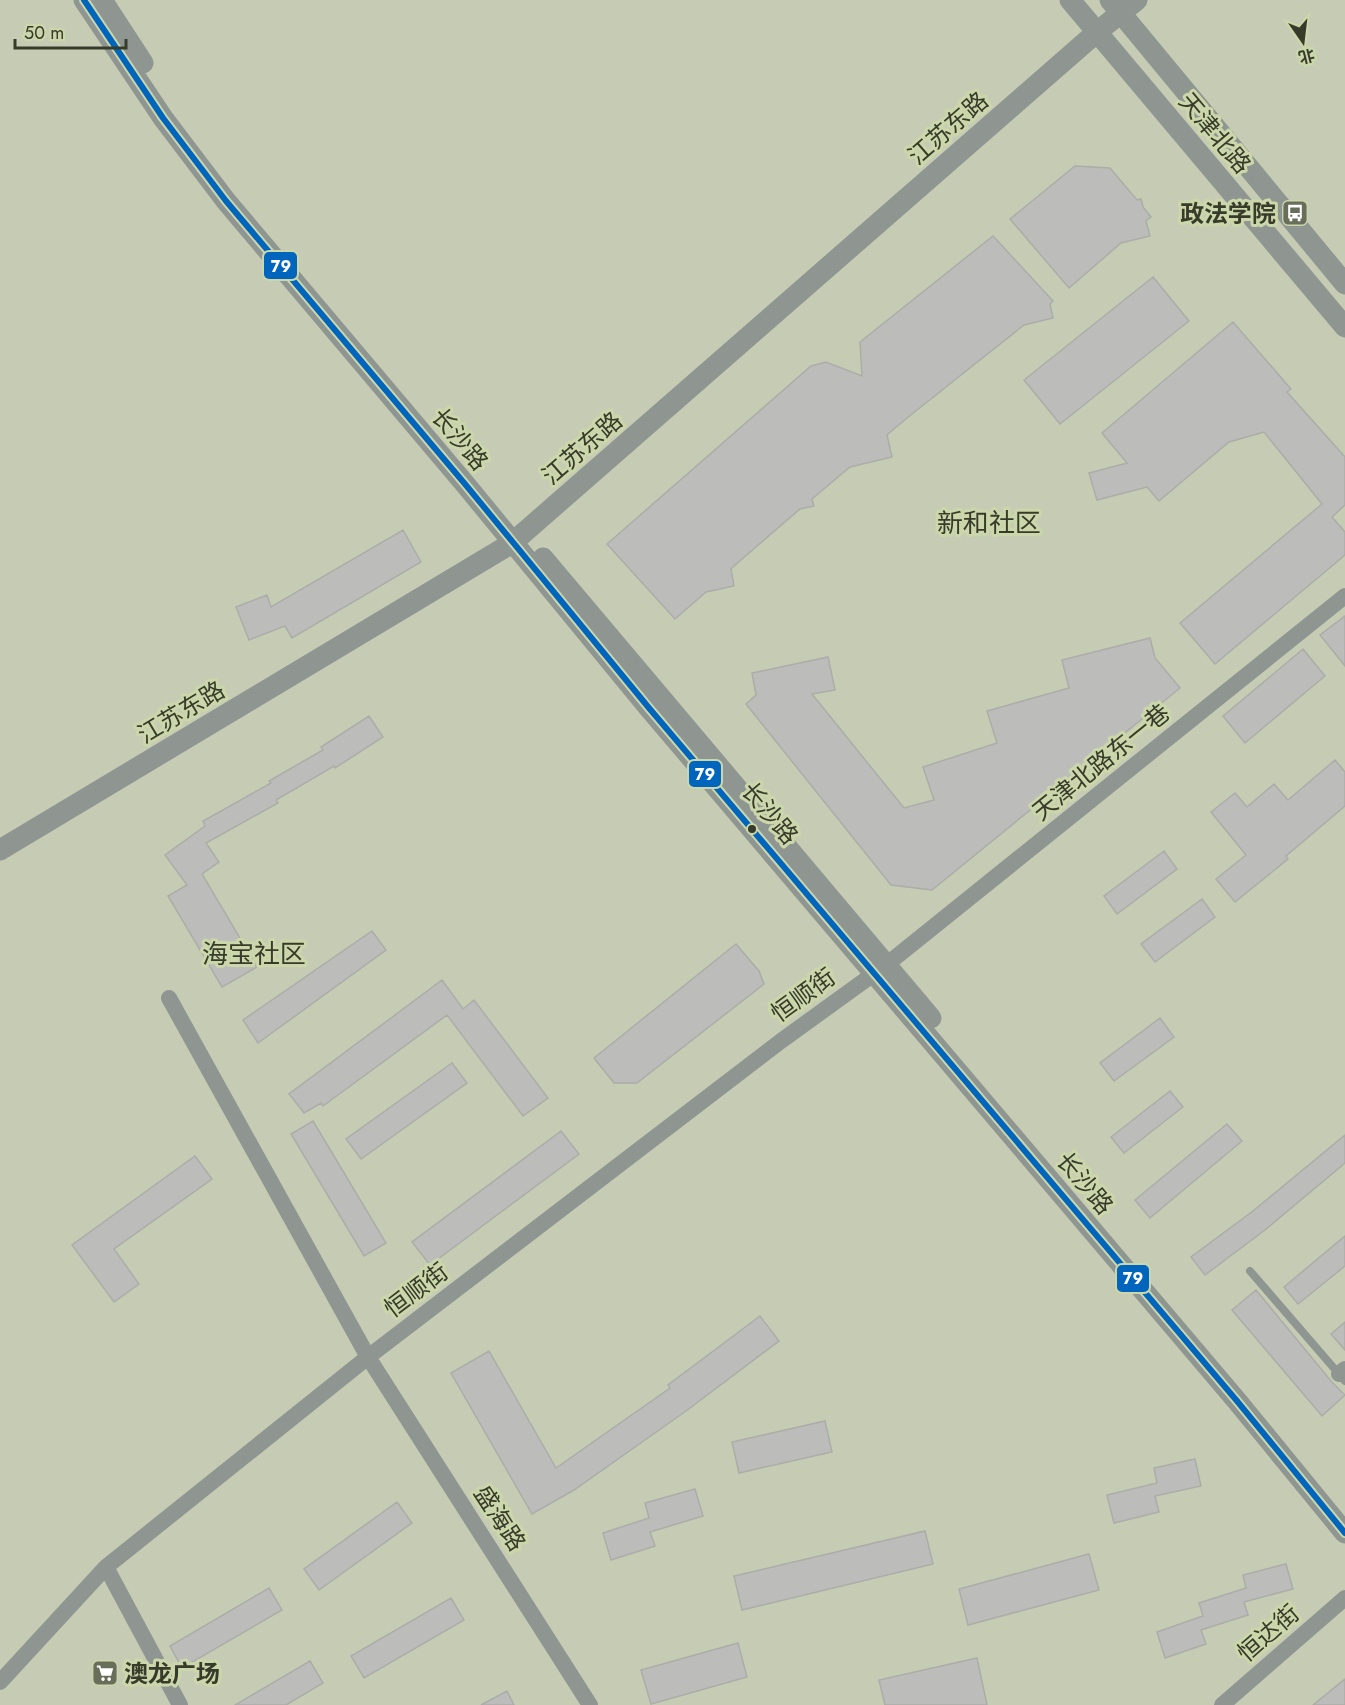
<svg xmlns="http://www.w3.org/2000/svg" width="1345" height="1705" font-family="Jost,'Noto Sans SC',sans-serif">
<rect width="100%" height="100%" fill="#c6ccb4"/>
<path fill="#bcbdba" stroke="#acaca8" stroke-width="1.5" d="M1075,166L1110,168L1137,200L1141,199L1143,207L1151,217L1146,221L1150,236L1121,243L1069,288L1010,219Z
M993,236L1053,301L1050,304L1053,318L1024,325L907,418L887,435L892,457L850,467L812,499L814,506L800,509L734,566L731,569L734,586L706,592L675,619L607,544L811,366L826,362L862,376L860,342Z
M1153,277L1189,321L1060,424L1024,380Z
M1233,322L1291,389L1287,392L1345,457V505L1332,517L1345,532V555L1215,664L1180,623L1322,504L1264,432L1229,442L1159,501L1147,487L1097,500L1089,473L1127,463L1102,433Z
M403,530L421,562L292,638L285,626L249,640L236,607L267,595L271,607Z
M1345,616V666L1320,635Z
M1150,638L1155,658L1180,688L932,890L891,885L746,704L756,695L752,673L828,657L835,690L812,694L904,808L934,800L923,767L997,743L987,711L1069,688L1062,660Z
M1303,649L1325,676L1245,743L1223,716Z
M369,716L383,737L335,768L334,766L276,800L278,803L206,843L219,862L202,874L257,967L222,987L168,896L187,885L165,855L205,826L203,821L271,783L269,781L323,750L321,747Z
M1335,760L1345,772V806L1286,856L1288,859L1235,902L1216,879L1246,855L1211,812L1235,793L1247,807L1274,784L1288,800Z
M1164,851L1177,869L1117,914L1104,896Z
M1202,899L1215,917L1155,962L1141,944Z
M372,931L386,950L258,1043L243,1020Z
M736,944L759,971L764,984L637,1083H614L594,1058Z
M442,980L463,1009L474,1000L548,1098L523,1116L447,1015L323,1106L321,1103L304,1113L289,1094Z
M1160,1018L1174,1037L1114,1081L1100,1063Z
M452,1063L467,1083L361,1159L346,1139Z
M1170,1091L1183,1107L1124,1153L1111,1137Z
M313,1121L386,1243L364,1256L291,1134Z
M1227,1124L1242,1141L1150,1218L1135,1200Z
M561,1131L579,1154L430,1265L412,1242Z
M1345,1135V1163L1265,1230L1205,1275L1191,1257L1253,1211Z
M195,1156L212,1179L114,1249L139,1284L114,1302L72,1245Z
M1345,1236V1266L1298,1304L1284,1287Z
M1256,1290L1331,1381L1345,1395L1322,1416L1232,1310Z
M760,1316L779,1341L686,1411L574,1490L532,1514L451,1373L489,1351L556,1468L670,1388L668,1385Z
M1345,1322V1350L1331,1334Z
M825,1421L832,1452L739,1473L732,1442Z
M1195,1459L1201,1486L1155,1496L1159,1512L1114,1523L1107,1495L1157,1483L1154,1468Z
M695,1489L703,1516L650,1532L655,1546L611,1560L603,1533L649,1518L645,1503Z
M397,1502L412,1523L319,1590L304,1569Z
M925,1531L933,1564L742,1610L734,1576Z
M1089,1554L1099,1590L968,1625L959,1589Z
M1286,1564L1293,1589L1244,1602L1248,1615L1201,1630L1206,1644L1165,1658L1157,1632L1203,1616L1199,1603L1246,1588L1243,1575Z
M269,1588L282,1610L182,1668L170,1646Z
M451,1598L464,1620L364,1678L351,1656Z
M738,1643L747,1677L651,1704L641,1670Z
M977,1658L987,1705H885L879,1680Z
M310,1661L323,1683L286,1705H235Z
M1345,1679V1705H1313Z
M507,1691L514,1705H481Z"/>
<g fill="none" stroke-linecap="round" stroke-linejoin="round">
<path stroke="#8f9691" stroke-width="8" d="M1250,1271L1345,1381"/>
<path stroke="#8f9691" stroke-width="16" d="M169,998L368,1357L590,1705
M1339,1374L1345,1369
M106,1567L180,1705
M0,1682L106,1567L368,1357L781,1041L886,965L1345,596
M1222,1705L1345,1598"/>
<path stroke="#8f9691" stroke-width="21" d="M84,0L163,118L226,201L465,484L649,708L1237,1401L1345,1533
M102,0L143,63
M1070,0L1345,327
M1110,0L1345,284
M543,558L931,1018
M0,850L512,543L1097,32L1137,0"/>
<defs>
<path id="bus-1" d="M84,0L163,118L226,201L465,484L649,708L1237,1401L1345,1533"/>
</defs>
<use href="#bus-1" stroke="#cbd6aa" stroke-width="10"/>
<use href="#bus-1" stroke="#0065bd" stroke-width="6"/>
</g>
<defs>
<symbol id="bus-square" viewBox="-11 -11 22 22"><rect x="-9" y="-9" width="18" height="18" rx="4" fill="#696e5a" stroke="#cbd6aa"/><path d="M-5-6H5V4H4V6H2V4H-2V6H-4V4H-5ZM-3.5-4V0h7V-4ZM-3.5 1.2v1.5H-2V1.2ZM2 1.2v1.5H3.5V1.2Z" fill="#fff"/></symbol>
<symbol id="supermarket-square" viewBox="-11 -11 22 22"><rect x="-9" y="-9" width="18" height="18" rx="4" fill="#696e5a" stroke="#cbd6aa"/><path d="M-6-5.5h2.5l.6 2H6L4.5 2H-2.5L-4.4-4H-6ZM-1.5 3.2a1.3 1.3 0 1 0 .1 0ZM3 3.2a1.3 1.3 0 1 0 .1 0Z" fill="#fff"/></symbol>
</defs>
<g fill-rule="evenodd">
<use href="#bus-square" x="1280" y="198" width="30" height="30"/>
<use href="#supermarket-square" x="90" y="1658" width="30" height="30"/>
</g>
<circle fill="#373b2a" stroke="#cbd6aa" stroke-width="2" cx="752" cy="829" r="5"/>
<g text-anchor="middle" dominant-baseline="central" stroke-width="6" stroke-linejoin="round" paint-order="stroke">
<g font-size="24" fill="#373b2a" stroke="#cbd6aa">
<text transform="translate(948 128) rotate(-41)">江苏东路</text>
<text transform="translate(1215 133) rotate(50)">天津北路</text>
<text transform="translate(460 439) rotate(50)">长沙路</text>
<text transform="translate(582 448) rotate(-41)">江苏东路</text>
<text transform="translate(181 712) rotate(-31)">江苏东路</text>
<text transform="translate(1101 762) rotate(-39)">天津北路东一巷</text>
<text transform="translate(770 813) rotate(50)">长沙路</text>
<text transform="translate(803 995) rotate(-36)">恒顺街</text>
<text transform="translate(1085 1183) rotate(50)">长沙路</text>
<text transform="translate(416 1290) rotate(-37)">恒顺街</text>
<text transform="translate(500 1518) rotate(57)">盛海路</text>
<text transform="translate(1268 1633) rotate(-41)">恒达街</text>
</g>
<g font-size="24" font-weight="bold" fill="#373b2a" stroke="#cbd6aa" text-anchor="end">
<text x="1276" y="213">政法学院</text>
<text x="124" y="1673" text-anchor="start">澳龙广场</text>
</g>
<g font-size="26" fill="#373b2a" stroke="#cbd6aa">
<text x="989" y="523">新和社区</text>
<text x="254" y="954">海宝社区</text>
</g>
</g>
<g stroke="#cbd6aa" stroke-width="2">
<rect x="263" y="251" width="35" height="29" rx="6" fill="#0065bd"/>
<rect x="688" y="760" width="34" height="28" rx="6" fill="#0065bd"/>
<rect x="1116" y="1264" width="34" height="29" rx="6" fill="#0065bd"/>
</g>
<g font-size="16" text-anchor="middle" font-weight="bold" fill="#fff">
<text x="281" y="272">79</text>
<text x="705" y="780">79</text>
<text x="1133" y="1284">79</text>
</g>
<g transform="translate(1303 42) rotate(166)" stroke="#cbd6aa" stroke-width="4.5" paint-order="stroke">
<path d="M0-4.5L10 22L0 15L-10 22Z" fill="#373b2a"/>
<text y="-9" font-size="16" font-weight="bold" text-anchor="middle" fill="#373b2a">北</text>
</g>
<path d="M15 39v9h111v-9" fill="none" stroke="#373b2a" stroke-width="3"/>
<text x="24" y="39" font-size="18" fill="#373b2a" stroke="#cbd6aa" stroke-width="4.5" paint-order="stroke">50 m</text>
</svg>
